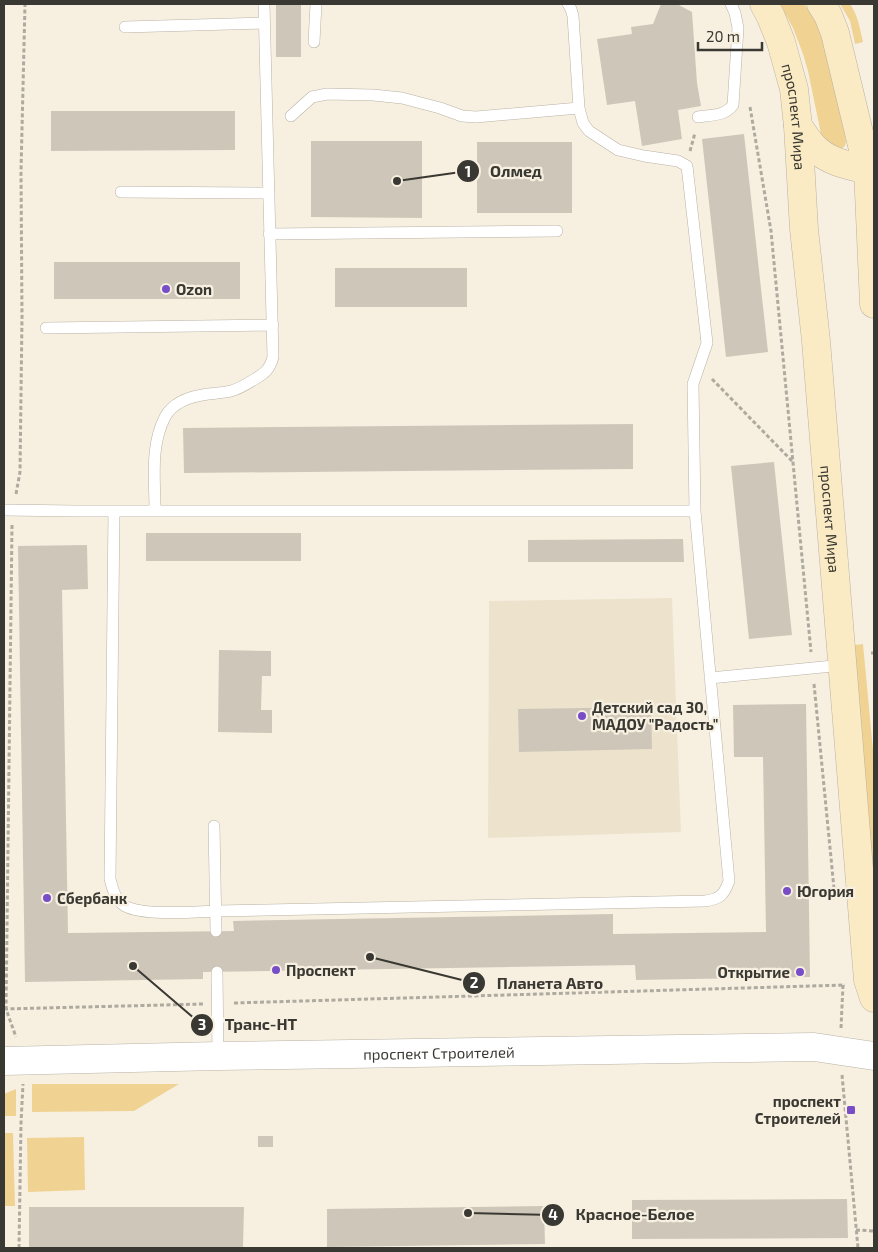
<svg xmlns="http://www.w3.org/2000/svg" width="878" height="1252" font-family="'Exo 2',sans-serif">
<rect width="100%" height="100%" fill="#f7f0e1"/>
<path fill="#ede3cd" d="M672,598L681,832L488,838L489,601Z"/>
<path fill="#f0d292" d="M780,4H804L812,14L820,28L835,78L846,142L845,146L841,149H831L821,134L808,71L803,54L793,28Z
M840,4H850C858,15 860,29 863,42L855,44L850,21Z
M863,644L874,761V917L847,646Z
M32,1084H179L134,1111L32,1112Z
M16,1089V1116H4V1094Z
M4,1133H13L15,1206H4Z
M84,1137L85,1190L28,1192L27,1138Z"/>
<path fill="#cec7b9" d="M276,4H301V57H276Z
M661,4H677L692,12L697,83L701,106L678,110L682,139L642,146L635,101L607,105L597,39L632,34L631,27L653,24Z
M51,111H235V150L51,151Z
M744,134L768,352L726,357L702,139Z
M311,141H422V218L311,217Z
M477,142H572V213H477Z
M54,262H240V299H54Z
M335,268H467V307H335Z
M633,424V469L184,473L183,428Z
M774,462L792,635L749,639L731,466Z
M146,533H301V561H146Z
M683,539L684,562H528V540Z
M87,545L88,589L62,590L68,933L234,931L233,921L613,914V934L766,932L763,757H734L733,705L806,704L810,977L636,980L635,965L203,972V979L25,982L18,546Z
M219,650L271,651V676H262L261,710H272V733L218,732Z
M651,707L652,749L519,752L518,709Z
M258,1136H273V1147H258Z
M847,1199L848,1238L632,1239V1200Z
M544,1206L545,1244L327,1247V1209Z
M29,1207H244L243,1248H29Z"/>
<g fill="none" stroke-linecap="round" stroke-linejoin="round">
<defs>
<path id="service" d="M125,27L264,23
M314,42L316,4
M291,116L312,97L327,94L373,95L402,98L440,108L462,116L476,117L579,108
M698,117C711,115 725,116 733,105L738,28L735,13L731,4
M121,192L269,193
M269,234L557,231
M46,328L273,325
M4,510L76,511H695
M114,511L110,879C113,890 115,900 125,906C143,916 193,912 216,911L705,901C720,899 724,895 729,881L695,511L693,384L707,343L687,166L678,161L644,156L618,150L589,131L583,123L579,108L573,16L571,9L568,4
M155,511C155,480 150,446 165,417C173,402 192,396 208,394C215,393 223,393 231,391C239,389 247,384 255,379C265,373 270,369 273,357L264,4
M710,678L843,665
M214,826L216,931
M217,972L218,1056"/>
<g id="tertiary">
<path id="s1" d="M4,1061L218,1056L814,1047L874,1056"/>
</g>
<g id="secondary">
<path id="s2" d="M764,4L771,17L781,42L794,89L798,126L804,229L816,341L868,980L874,998"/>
<path d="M821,4L828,15L835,33L868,170L874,304"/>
<path d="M798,126C804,134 809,144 818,151C833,164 855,166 874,172"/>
</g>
</defs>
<use href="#service" stroke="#b9b2a5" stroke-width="12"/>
<use href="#tertiary" stroke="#b9b2a5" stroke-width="29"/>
<use href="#secondary" stroke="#b9b2a5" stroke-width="29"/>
<path stroke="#afaa9f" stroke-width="3" stroke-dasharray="4 2.5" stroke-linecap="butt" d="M750,107L771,231L811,652
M690,151L695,133
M712,379L793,462
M16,494L20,472L22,317L21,171L25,4
M12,525L6,1009L16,1037
M871,653H874
M814,684L835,899
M234,1003L845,985
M4,1009L203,1004
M841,1028L843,985
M842,1075L858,1248
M856,1230L874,1231
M19,1248L21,1123L23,1084"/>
<use href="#service" stroke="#fff" stroke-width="11"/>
<use href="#tertiary" stroke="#fff" stroke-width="28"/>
<use href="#secondary" stroke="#fbebc4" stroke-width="28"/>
</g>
<g fill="#774ec7" stroke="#f7f0e1" stroke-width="2">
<circle cx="166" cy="289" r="5"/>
<circle cx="582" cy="716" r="5"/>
<circle cx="787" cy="891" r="5"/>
<circle cx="47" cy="898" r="5"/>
<circle cx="276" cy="970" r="5"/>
<circle cx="800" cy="972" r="5"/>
<rect x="846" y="1105" width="10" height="10" rx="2.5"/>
</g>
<g text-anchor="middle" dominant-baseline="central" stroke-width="4.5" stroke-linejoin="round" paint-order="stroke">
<g font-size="15" fill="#3a3832" stroke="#f7f0e1">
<text stroke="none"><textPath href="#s2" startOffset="118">проспект Мира</textPath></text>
<text stroke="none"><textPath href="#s2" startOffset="522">проспект Мира</textPath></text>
<text stroke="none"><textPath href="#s1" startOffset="435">проспект Строителей</textPath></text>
</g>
<g font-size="15" font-weight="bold" fill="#3a3832" stroke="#f7f0e1" text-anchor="start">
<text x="176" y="289">Ozon</text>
<text x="592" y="707">Детский сад 30,<tspan x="592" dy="17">МАДОУ "Радость"</tspan></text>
<text x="797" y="891">Югория</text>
<text x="57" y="898">Сбербанк</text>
<text x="286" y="970">Проспект</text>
<text x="790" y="972" text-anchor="end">Открытие</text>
<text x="841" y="1101" text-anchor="end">проспект<tspan x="841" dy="17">Строителей</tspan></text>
</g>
</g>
<path fill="none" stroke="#3a3832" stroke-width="2" d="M397 181L468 171M370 957L474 983M133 966L202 1025M468 1213L553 1215"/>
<g fill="#3a3832" stroke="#f7f0e1" stroke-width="2">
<circle cx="397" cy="181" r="5"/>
<circle cx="370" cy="957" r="5"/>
<circle cx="133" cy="966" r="5"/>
<circle cx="468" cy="1213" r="5"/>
<circle cx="468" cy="171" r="12"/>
<circle cx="474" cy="983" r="12"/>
<circle cx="202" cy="1025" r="12"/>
<circle cx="553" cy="1215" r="12"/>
</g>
<g font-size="15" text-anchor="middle" font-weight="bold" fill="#fff">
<text x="468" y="177">1</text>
<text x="474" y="988">2</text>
<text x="202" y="1030">3</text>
<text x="553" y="1220">4</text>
</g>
<g font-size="16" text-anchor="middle" font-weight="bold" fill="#3a3832" stroke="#f7f0e1" stroke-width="4.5" stroke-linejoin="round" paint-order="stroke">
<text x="516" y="177">Олмед</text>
<text x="550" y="989">Планета Авто</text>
<text x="261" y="1030">Транс-НТ</text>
<text x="635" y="1220">Красное-Белое</text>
</g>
<rect width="878" height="1252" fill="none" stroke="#3a3832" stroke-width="10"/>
<path d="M698 42v8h64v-8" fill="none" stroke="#3a3832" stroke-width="2.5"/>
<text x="706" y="42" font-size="15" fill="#3a3832" stroke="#f7f0e1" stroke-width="4" paint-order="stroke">20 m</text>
</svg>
